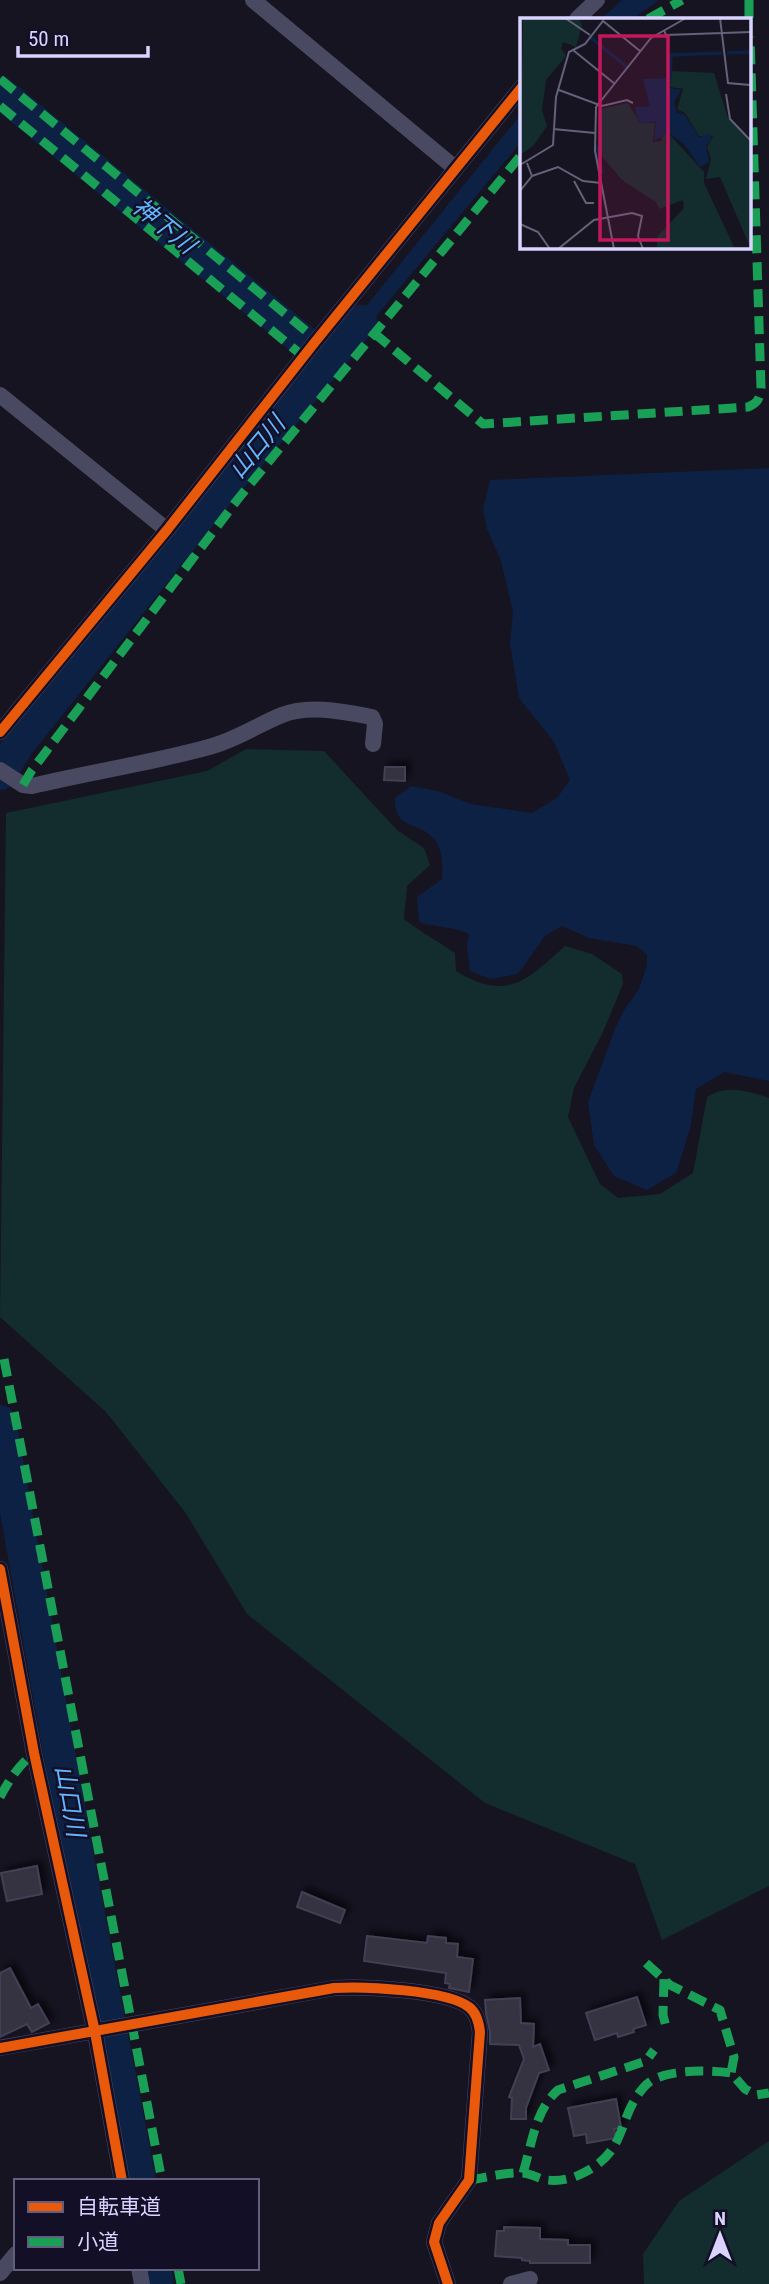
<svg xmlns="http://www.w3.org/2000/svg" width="769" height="2284" font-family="'Roboto Condensed','Noto Sans JP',sans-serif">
<defs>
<filter id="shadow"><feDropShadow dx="5" dy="-5" stdDeviation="3.5" flood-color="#0009"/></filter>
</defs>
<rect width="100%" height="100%" fill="#161421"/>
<path fill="#132c2d" d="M246,749L324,751L397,830L424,848L430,865L407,886L404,919C420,932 438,941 455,953L456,971C507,1002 526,981 565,946L592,954L622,974L623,984L603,1032L574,1088L568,1117L600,1184L618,1198L660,1194L693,1173L707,1097C726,1084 749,1091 769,1098V1886L662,1940L635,1864L485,1803L247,1614L185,1512L106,1412L0,1317L6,813L207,771Z
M769,2141V2284H644L643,2254L679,2201Z"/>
<path fill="#0d2144" d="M622,0H659L632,19H601Z
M522,113V141L339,361L329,352Z
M769,468V1081L724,1072L696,1089L690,1129L676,1173L647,1190L614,1176L594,1145L588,1102L615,1029L624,1010L639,989L647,965V955L637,946L589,938L562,926L545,936L518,974L490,979L470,971L467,946L469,934C453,926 437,928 419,922L417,897L442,879C443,865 443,846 431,836C414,820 395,830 395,798L411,786L438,791L471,804L532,813L557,798L570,780L554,742L519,698L510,643L513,612L501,561L487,529L483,509L490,480Z"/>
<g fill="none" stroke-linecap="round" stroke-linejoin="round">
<path stroke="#0d2144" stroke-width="32" d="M0,92L328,361
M0,774L19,744L200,516L361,321
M0,1421L76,1847L140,2181
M155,2268L158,2284"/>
</g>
<path fill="#343243" stroke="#433f54" stroke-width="2" filter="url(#shadow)" d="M385,767H405V781L384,780Z
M37,1866L42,1894L7,1901L1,1873Z
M302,1892L345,1910L340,1923L297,1907Z
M367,1936L427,1943L428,1936L446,1938V1943L458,1944L457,1957L473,1959L469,1992L449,1988L450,1984L445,1983L446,1973L364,1961Z
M10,1968L31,2008L38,2004L49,2023L32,2032L27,2024L0,2037V1973Z
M637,1997L646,2025L633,2029L634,2032L618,2037L617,2033L595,2040L586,2013Z
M520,1998L521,2023L534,2024L533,2047L540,2044L549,2070L539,2073L526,2108V2119H511L512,2098L509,2097L524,2059L519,2045L490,2044V2031L486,2013L485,2000Z
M616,2099L621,2127L614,2129L616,2138L587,2143L586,2134L574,2136L568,2108Z
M504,2227L540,2228V2239L568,2240V2245H590V2263H530V2261L522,2260V2258L495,2256L497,2231H504Z"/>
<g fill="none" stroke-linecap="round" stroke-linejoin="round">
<path stroke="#4a4962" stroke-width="16" d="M253,0L455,168
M577,19L597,0
M0,395L167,530
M0,732L167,530L315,342L522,87
M0,770L23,785L32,786C91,772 151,763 209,747C236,740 257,725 282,715C309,704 345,712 372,717L375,724L373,744
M0,1569L34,1753L95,2032L122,2181
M0,2048L334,1988C363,1986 447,1990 469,2007C477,2013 479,2023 480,2032L469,2180L439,2223L434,2242L448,2284
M139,2268L142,2284
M0,2273L16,2254
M511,2284L530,2279"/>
<path stroke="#1a9f57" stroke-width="9" stroke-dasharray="18 9" stroke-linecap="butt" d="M749,0V19
M648,19L682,0
M0,79L317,340
M0,106L304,357
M374,333L483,424L748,407C758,403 760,398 761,388L750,37
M23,785L32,770L238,499L522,154
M4,1359L162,2181
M0,1797C10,1779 18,1766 34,1753
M646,1963L670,1985L720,2010L734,2057L731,2073
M664,1979L663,2015L666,2027
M523,2173C532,2144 535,2110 558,2090L646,2061L654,2050
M469,2180C485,2178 505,2172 522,2173C529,2173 536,2177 542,2179C554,2182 568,2180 579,2175C630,2152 615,2120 644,2087C660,2068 709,2070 731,2073L745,2089L756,2095L769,2093
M178,2268L181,2284"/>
<defs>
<path id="cycleway" d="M0,732L167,530L315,342L522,87
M0,1569L34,1753L95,2032L122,2181
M0,2048L334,1988C363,1986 447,1990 469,2007C477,2013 479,2023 480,2032L469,2180L439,2223L434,2242L448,2284"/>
</defs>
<use href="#cycleway" stroke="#130f26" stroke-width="15"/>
<use href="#cycleway" stroke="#e8590c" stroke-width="10"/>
</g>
<g text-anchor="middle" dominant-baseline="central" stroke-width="5" stroke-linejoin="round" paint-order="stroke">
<g font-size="24" font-style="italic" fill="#62b6ff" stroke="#130f26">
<text transform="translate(164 226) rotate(39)">神下川</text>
<text transform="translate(257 447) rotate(-50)">山口川</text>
<text transform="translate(70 1801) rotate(80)">山口川</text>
</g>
</g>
<g transform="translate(520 18)">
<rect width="231" height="231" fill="#161421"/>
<path d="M3,0H59L62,7L56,29L43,24L41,30L46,38L26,62L22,92L27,108L13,128L0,137ZM151,53L194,55L208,100L231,125V231L200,159L186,161L191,140L187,129L193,118H179L165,95L157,91L163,71L150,69ZM108,85L120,105H135L133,124L141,123L143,116L150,117L184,154V165L215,231H137V219L164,190L163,182L139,191L136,184L102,162L80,136V91Z" fill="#132c2d"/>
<path d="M151,60L149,70L161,72L154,84L157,95L164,96L179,119L189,116L192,120L186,128L189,144L180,149L164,126L148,115L134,123L136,103L123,106L117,100L115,89L130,88L123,61Z" fill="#0d2144"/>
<path fill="none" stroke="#0d2144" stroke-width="3.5" d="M69,18L108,50M207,35L231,34M150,60L151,37L202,35M77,127L82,156"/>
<path fill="none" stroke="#64617a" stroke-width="2" d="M45,0L70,17M200,0L208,65L230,67M144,12L146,17L231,14M53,32L95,66M231,59V94M39,72L82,88L107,82L113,85M206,76L210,101L231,123M33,111L75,115M0,147L33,127L36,79L49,34L65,26L83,3L120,33M12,158L38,149L63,163L81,165M54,163L66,185H74M0,173L12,158L7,145M0,206L18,214L30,231M38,231L74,202L112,195L122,198L118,218L123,231M94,231L75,133L76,89L131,20L166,0"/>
<path fill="#c2185b" fill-opacity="0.15" stroke="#c2185b" stroke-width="3.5" d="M80,18H148V222H80Z"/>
<rect width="231" height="231" fill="none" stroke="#d9d4ff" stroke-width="3.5"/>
</g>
<rect x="14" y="2179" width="245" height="91" fill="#130f26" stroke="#625e7d" stroke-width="2"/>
<rect x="28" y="2202" width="35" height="10" fill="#e8590c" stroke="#625e7d" stroke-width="2"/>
<text x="77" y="2214" font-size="21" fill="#d9d4ff">自転車道</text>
<rect x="28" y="2237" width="35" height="10" fill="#1a9f57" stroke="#625e7d" stroke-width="2"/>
<text x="77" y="2249" font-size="21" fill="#d9d4ff">小道</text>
<g transform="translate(720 2235)" stroke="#130f26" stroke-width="5" paint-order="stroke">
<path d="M0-5L12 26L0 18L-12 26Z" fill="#d9d4ff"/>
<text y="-10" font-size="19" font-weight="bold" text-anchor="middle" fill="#d9d4ff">N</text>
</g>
<path d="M18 46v10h130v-10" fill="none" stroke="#d9d4ff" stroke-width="3.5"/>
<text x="28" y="46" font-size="21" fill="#d9d4ff" stroke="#130f26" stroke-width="5" paint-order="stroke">50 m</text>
</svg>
